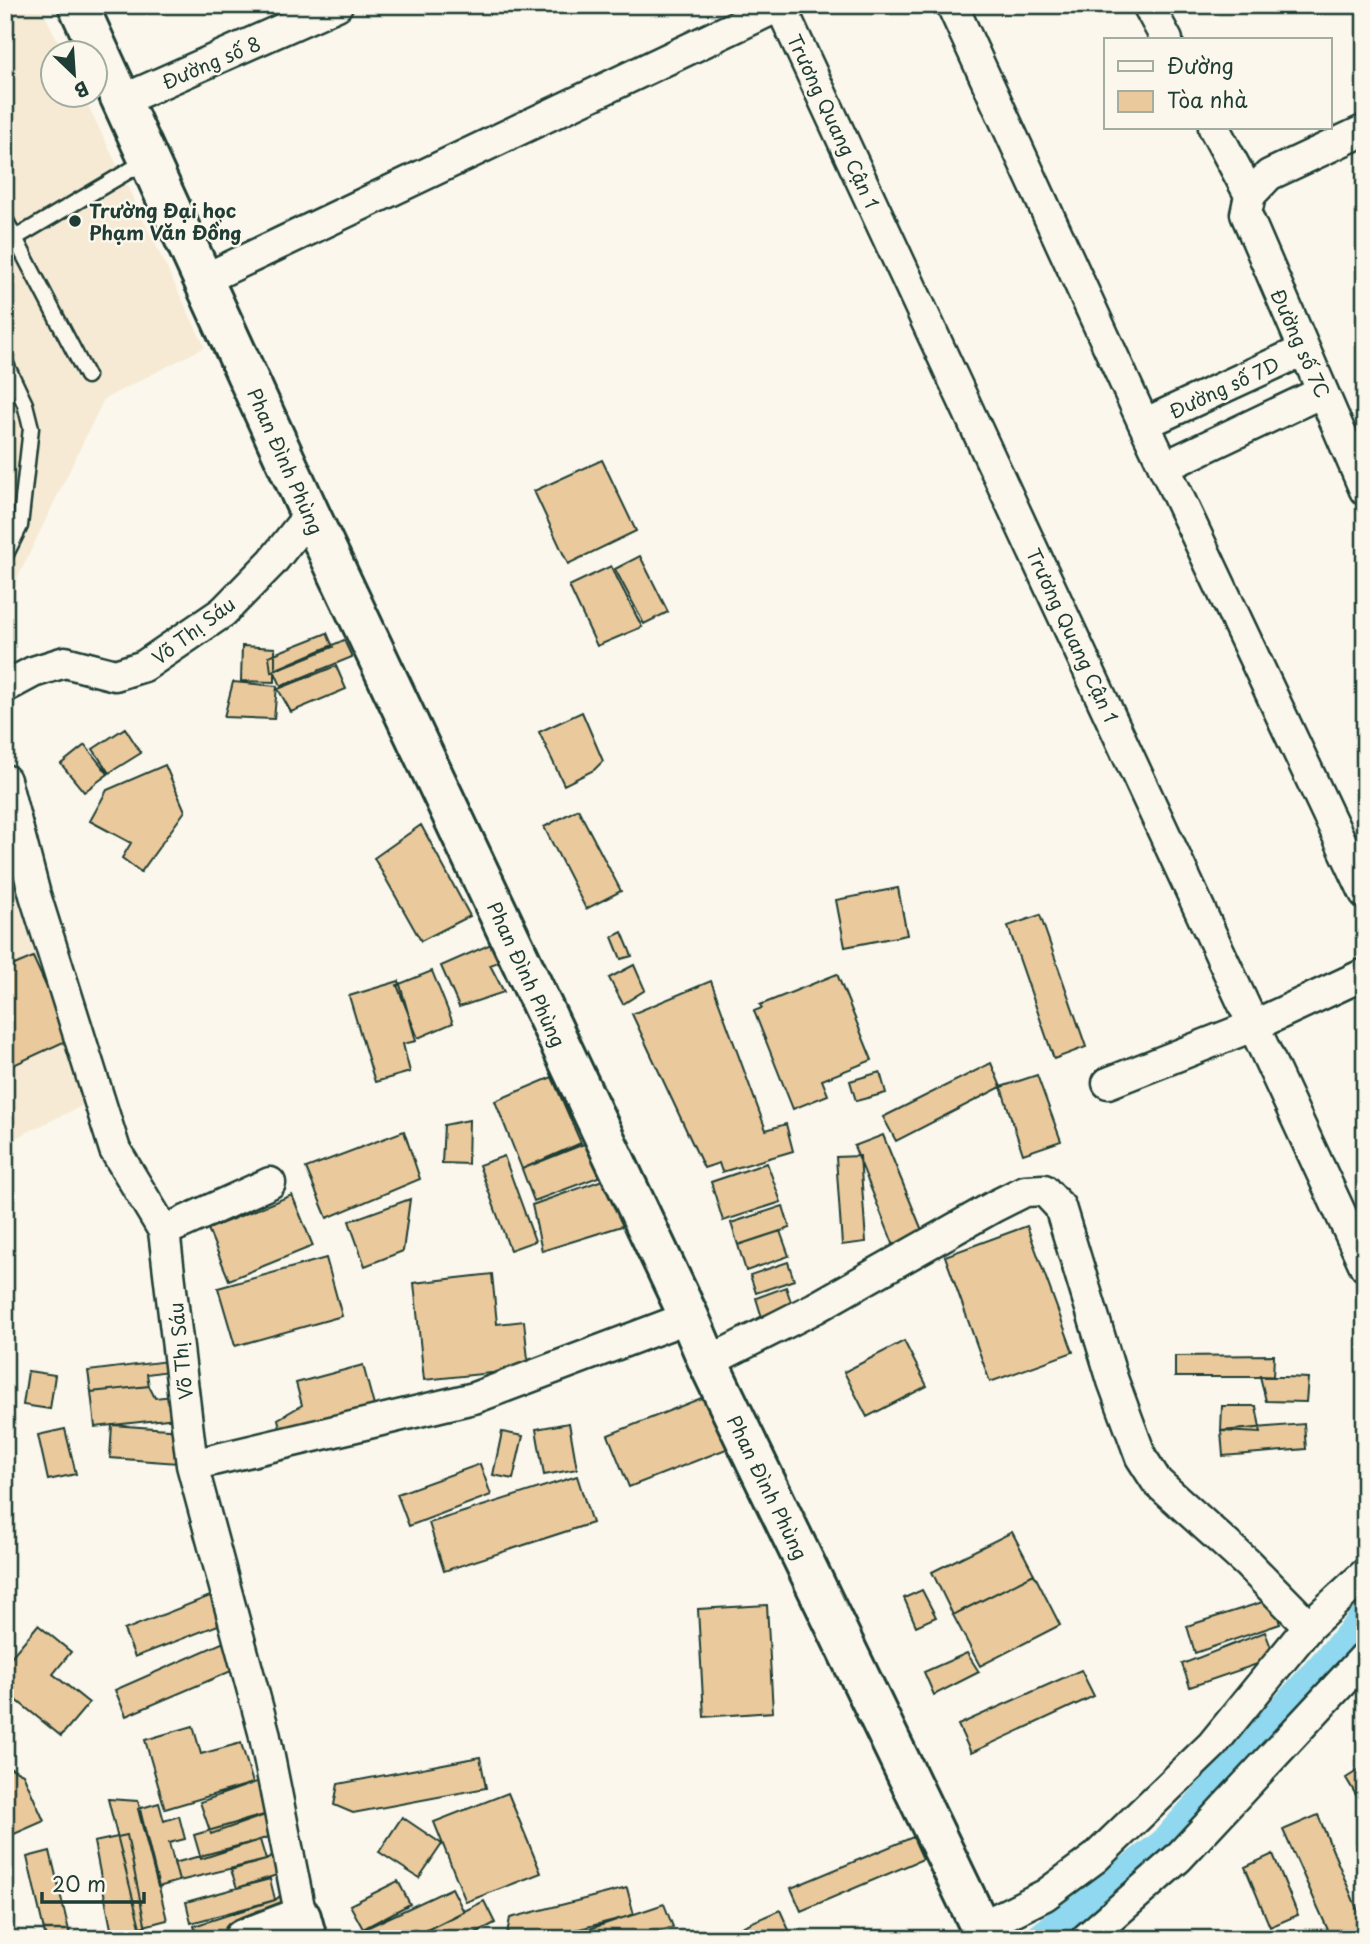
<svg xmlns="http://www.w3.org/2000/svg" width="1370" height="1944" font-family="'Playpen Sans',sans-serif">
<rect width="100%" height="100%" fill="#fbf7ec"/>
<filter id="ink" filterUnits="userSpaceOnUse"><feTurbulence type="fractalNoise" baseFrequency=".0143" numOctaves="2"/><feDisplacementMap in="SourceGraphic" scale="14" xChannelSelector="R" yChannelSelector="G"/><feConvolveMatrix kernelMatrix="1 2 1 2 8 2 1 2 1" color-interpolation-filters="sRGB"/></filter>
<g filter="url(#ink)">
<path fill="#f6ead4" d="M5,5H40L63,52H52V94L83,95L205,347L104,399L5,604Z
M5,780L88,1103L5,1143Z"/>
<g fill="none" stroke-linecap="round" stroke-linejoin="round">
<path stroke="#8fd8f0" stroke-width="35" d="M1043,1939L1165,1846L1365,1622"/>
</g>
<path fill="#eaca9c" stroke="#1f3d34" stroke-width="2" d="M602,460L636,531L568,564L534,491Z
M640,556L668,612L644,624L615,569Z
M611,566L642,627L597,646L569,586Z
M327,633L333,647L271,672L269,656Z
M344,640L352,657L281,686L274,670Z
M242,646L275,648V682L241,681Z
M336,666L346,689L291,712L278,689Z
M233,682L277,686L274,719L224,717Z
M582,712L603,761L594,770L564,785L539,732Z
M125,728L141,753L109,773L93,749Z
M85,745L108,774L84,792L61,764Z
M165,765L185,811L141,872L122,858L131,843L90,821L107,790Z
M578,809L621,891L586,909L544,827Z
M421,825L470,916L421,941L374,858Z
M898,888L907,935L845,947L836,900Z
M1040,915L1086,1047L1054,1059L1008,926Z
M622,932L632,956L621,959L612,937Z
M500,940L507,959L490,965L504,992L459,1007L441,966Z
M33,957L70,1039L5,1069V969Z
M634,965L645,990L623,1004L609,978Z
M432,971L453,1023L418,1038L397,985Z
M837,974L872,1060L822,1080L828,1095L793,1109L754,1011L762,1008L760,1005Z
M399,981L416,1041L403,1044L410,1072L375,1082L349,996Z
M711,981L766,1130L786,1124L793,1151L722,1172L719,1163L704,1168L632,1014Z
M991,1063L1001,1087L896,1141L883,1117Z
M880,1072L886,1093L856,1101L850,1081Z
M1037,1075L1061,1141L1023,1154L1001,1087Z
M552,1077L581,1143L522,1169L495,1101Z
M469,1120L468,1164L442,1163L444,1125Z
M404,1131L420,1179L327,1218L306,1168Z
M883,1135L928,1245L898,1256L854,1146Z
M589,1142L601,1176L534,1201L522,1169Z
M504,1156L535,1241L510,1250L479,1165Z
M860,1156L866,1242L842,1245L836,1157Z
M767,1163L781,1202L723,1221L711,1182Z
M608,1178L625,1225L542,1251L532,1205Z
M292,1195L313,1246L229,1280L208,1229Z
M410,1199L403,1251L365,1266L349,1221Z
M783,1206L790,1228L738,1245L731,1223Z
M1027,1226L1073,1352L990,1382L945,1256Z
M780,1231L789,1256L746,1271L738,1245Z
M326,1258L342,1316L235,1346L218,1288Z
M788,1262L794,1280L756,1293L750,1275Z
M492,1274L497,1324L524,1321L529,1369L424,1380L414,1283Z
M786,1287L794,1311L763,1321L756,1298Z
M904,1341L927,1386L867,1417L844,1372Z
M1274,1355L1273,1377H1175V1356Z
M175,1360L176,1370L147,1374L149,1386L91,1392L88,1371Z
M363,1365L377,1417L283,1441L278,1419L302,1405L296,1383Z
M28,1371L55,1375L50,1409L23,1405Z
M1260,1376L1308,1378L1306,1402L1266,1401Z
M149,1386L155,1398L182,1395L185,1417L95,1427L91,1392Z
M709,1395L729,1448L629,1487L608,1435Z
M1222,1406H1256L1261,1433L1221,1431Z
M569,1423L577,1469L544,1475L536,1429Z
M1304,1424L1306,1449L1223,1456L1221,1431Z
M112,1425L181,1430L178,1463L110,1458Z
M65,1429L76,1474L48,1480L38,1435Z
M502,1432L523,1436L513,1479L493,1475Z
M480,1464L491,1495L409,1526L397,1494Z
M577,1476L592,1523L444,1571L429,1523Z
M1012,1532L1034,1574L953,1615L932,1572Z
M1034,1574L1060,1625L980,1666L953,1615Z
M922,1590L936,1617L916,1626L904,1598Z
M215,1594L226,1622L135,1657L124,1630Z
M1272,1599L1280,1624L1195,1653L1187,1626Z
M767,1605L773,1712L704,1717L698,1609Z
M38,1625L71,1652L53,1674L89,1703L61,1736L5,1691V1664Z
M1265,1632L1275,1658L1190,1687L1182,1664Z
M224,1642L236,1669L126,1716L115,1690Z
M967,1653L979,1672L934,1695L924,1672Z
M1081,1670L1094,1696L971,1753L958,1725Z
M193,1726L201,1754L241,1743L253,1783L165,1809L145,1740Z
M480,1757L486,1788L353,1813L334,1805L338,1784Z
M5,1765L23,1774L44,1821L5,1838Z
M1365,1766V1803L1362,1805L1346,1778Z
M268,1778L274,1812L211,1834L200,1802Z
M508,1793L541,1873L466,1902L434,1822Z
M108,1799L138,1801L167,1920L140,1927Z
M159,1803L164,1821L179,1816L185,1839L169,1843L179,1881L158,1887L138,1809Z
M274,1812L275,1835L201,1859L194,1835Z
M1318,1815L1365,1928V1939H1332L1283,1830Z
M402,1817L442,1844L419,1878L379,1852Z
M127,1835L148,1939H113L94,1842Z
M913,1837L923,1859L801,1911L791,1888Z
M260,1840L266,1860L179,1881L174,1863Z
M50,1851L71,1939H46L27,1857Z
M279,1853L286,1872L237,1888L231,1870L266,1860Z
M1273,1854L1298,1915L1270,1927L1245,1867Z
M270,1879L275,1900L191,1923L186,1902Z
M398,1881L410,1904L363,1929L350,1905Z
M452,1888L464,1912L408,1939L345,1938Z
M627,1888L634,1915L540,1939H506L510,1918Z
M280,1896L288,1919L232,1939H198L194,1926L275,1900Z
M484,1901L495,1923L464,1939H427L423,1932Z
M664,1904L673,1927L636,1939H560Z
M780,1910L793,1939H723L721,1936Z"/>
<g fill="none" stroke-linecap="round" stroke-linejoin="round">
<defs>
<path id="lane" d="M5,219L87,376
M5,244L149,159
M5,362L25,404L31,428L20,526L5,556"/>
<path id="street" d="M780,5L1365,1266
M952,5L1144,424L1365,893
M1148,5L1167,40
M123,100L337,5
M1214,128L1250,195
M1365,130L1269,175L1250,195L1246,214L1365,490
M205,279L781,5
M1144,424L1304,350
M1164,467L1322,392
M5,687L33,672L65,662L115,675L144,666L223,612L272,562L310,514
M5,780L35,895L115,1150L164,1231L192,1465L264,1732L301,1917
M1108,1083L1255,1025L1365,974
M164,1231L270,1183
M708,1362L815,1308L995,1206L1025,1191L1044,1190L1060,1207L1113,1381L1141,1457L1157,1482L1247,1563L1309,1626
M192,1465L474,1398L689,1317
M981,1927L1045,1895L1095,1858L1212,1745L1309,1626L1365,1574
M1086,1939L1178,1858L1365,1657"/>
<path id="secondary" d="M78,5L310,514L689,1317L708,1362L986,1939
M243,1939L301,1917L307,1939"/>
</defs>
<use href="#lane" stroke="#1f3d34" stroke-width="19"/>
<use href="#street" stroke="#1f3d34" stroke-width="35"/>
<use href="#secondary" stroke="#1f3d34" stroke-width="44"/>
<use href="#lane" stroke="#fbf7ec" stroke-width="14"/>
<use href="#street" stroke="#fbf7ec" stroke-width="30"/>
<use href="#secondary" stroke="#fbf7ec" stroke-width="38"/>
</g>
</g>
<circle fill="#1f3d34" stroke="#fbf7ec" stroke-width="2.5" cx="75" cy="221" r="7"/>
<g text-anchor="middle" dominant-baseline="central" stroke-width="5" stroke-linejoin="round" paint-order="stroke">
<g font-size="19" fill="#1f3d34" stroke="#fbf7ec">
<text transform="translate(211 62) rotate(-23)">Đường số 8</text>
<text transform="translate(834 121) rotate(65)">Trương Quang Cận 1</text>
<text transform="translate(1301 343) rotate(66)">Đường số 7C</text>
<text transform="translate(1224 387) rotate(-25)">Đường số 7D</text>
<text transform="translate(286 461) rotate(66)">Phan Đình Phùng</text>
<text transform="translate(193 630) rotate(-37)">Võ Thị Sáu</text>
<text transform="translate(1073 635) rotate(65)">Trương Quang Cận 1</text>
<text transform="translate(527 974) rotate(65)">Phan Đình Phùng</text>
<text transform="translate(180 1351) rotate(-96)">Võ Thị Sáu</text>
<text transform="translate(768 1487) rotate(64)">Phan Đình Phùng</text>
</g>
<g font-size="19" font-weight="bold" fill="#1f3d34" stroke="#fbf7ec" text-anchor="start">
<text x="89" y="210">Trường Đại học<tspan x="89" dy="22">Phạm Văn Đồng</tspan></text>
</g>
</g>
<rect width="1370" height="1944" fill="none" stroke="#fbf7ec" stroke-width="28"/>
<rect x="14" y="14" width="1342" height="1916" fill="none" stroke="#1f3d34" stroke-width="2.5" filter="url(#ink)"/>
<rect x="1104" y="38" width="228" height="91" fill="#fbf7ec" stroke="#a3ada2" stroke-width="2"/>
<rect x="1118" y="61" width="35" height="10" fill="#fbf7ec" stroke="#a3ada2" stroke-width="2"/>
<text x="1167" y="74" font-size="21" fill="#1f3d34">Đường</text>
<rect x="1118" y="91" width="35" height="21" fill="#eaca9c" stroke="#a3ada2" stroke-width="2"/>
<text x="1167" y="108" font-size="21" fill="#1f3d34">Tòa nhà</text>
<g transform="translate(74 74) rotate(155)"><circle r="33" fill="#fbf7ec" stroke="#a3ada2" stroke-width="2"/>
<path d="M0-5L12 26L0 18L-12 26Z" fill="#1f3d34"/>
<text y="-10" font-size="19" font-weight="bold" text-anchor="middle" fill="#1f3d34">B</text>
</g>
<path d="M42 1892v10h102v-10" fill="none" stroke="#1f3d34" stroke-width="3.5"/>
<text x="52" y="1892" font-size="21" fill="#1f3d34" stroke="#fbf7ec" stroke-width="5" paint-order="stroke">20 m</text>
</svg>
